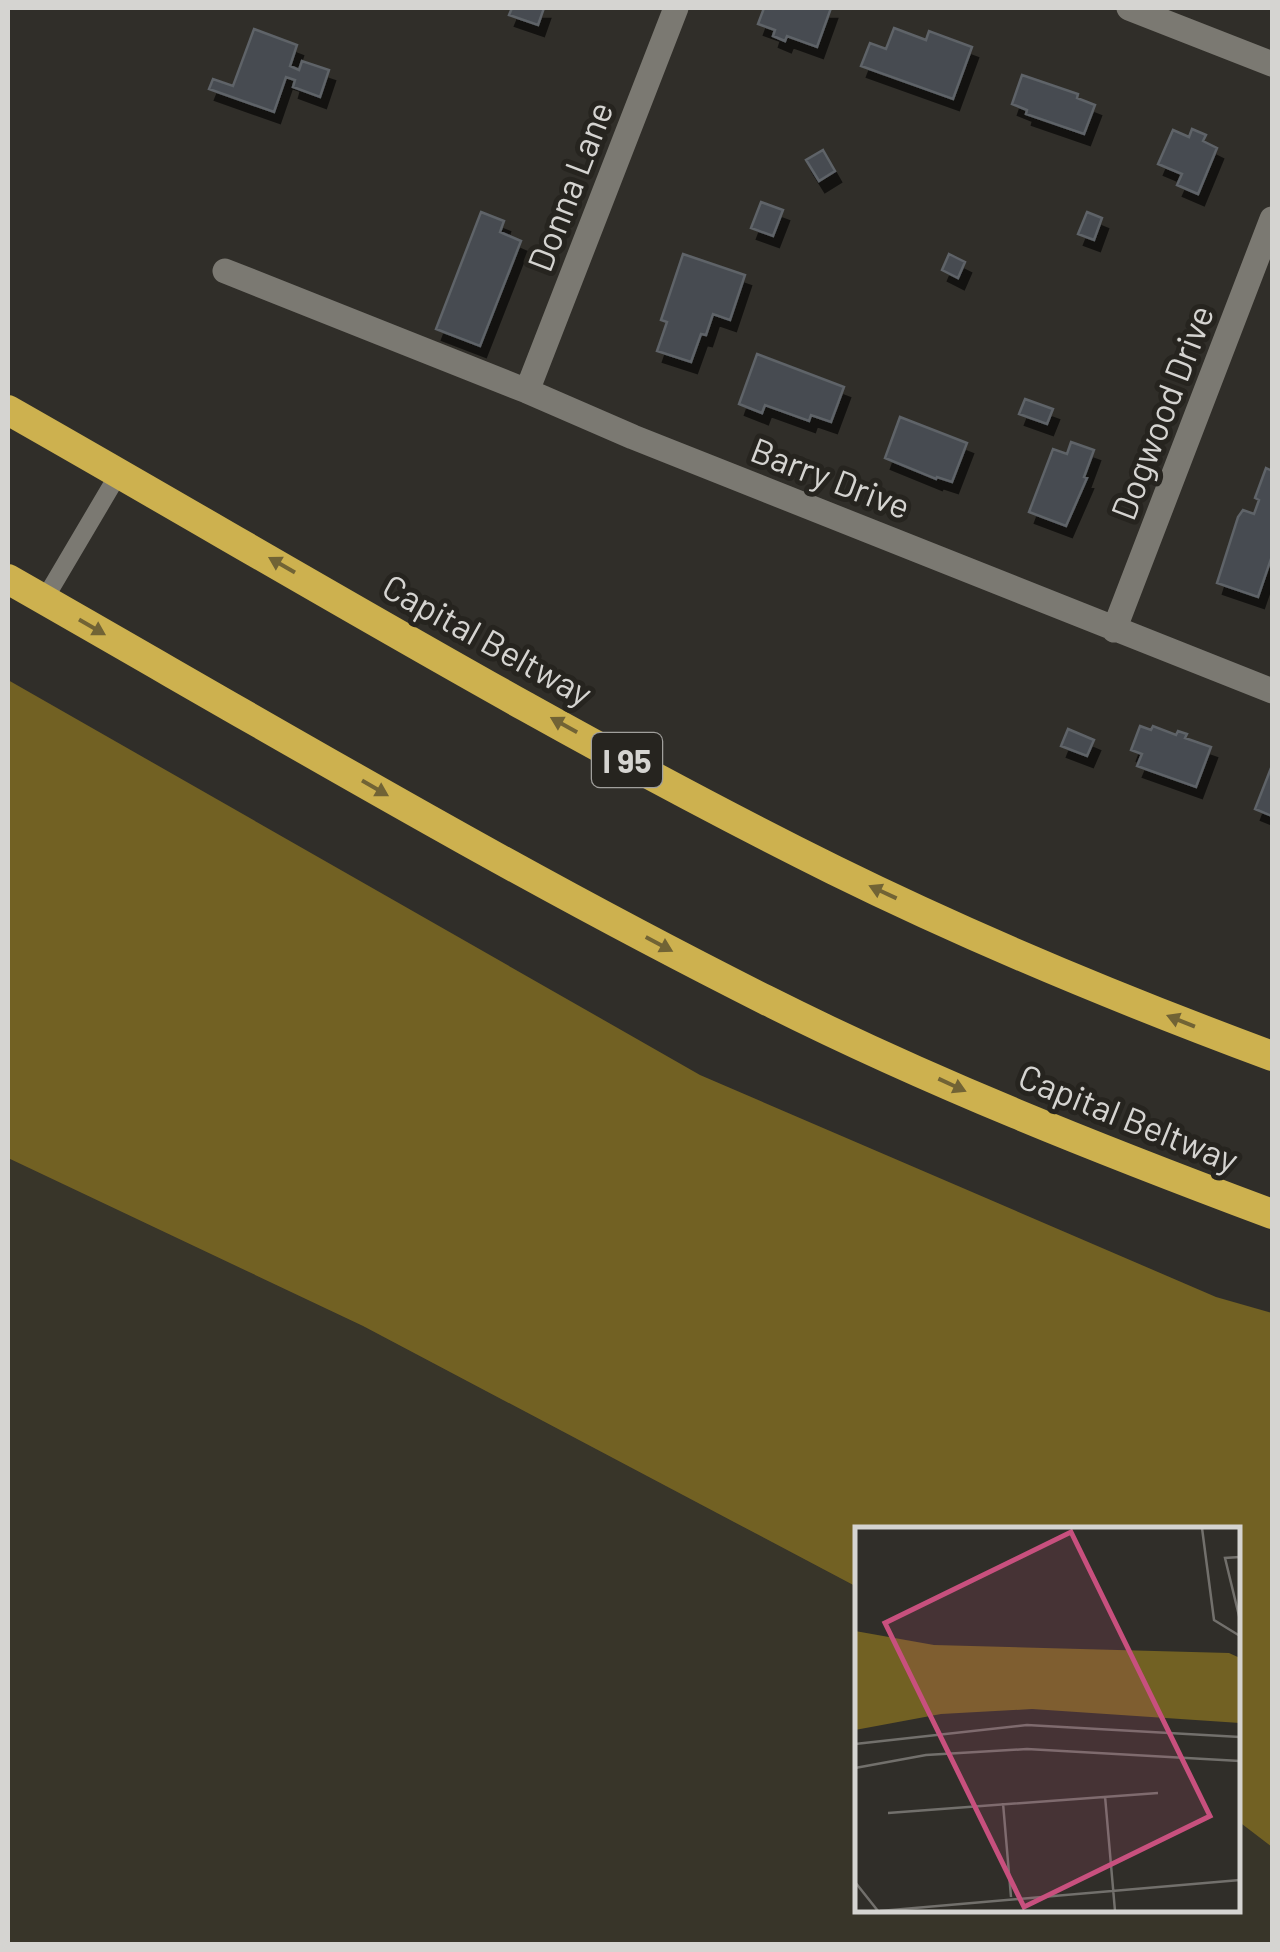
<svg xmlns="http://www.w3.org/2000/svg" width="1280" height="1952" font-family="Barlow,sans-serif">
<defs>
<filter id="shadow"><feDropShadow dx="6" dy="11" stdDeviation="0" flood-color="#0009"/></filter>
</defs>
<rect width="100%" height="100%" fill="#302e29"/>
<path fill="#383529" d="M8,1158L363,1326L857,1587L858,1910H1238V1821L1272,1847V1944H8Z"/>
<path fill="#726123" d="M8,680L700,1075L1216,1297L1272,1313V1847L1238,1821V1530H858L857,1587L363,1326L8,1158Z"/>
<path fill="#474c51" stroke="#5e6368" stroke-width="2.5" filter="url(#shadow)" d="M512,8H544L538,25L509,15Z
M764,8H831L817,47L787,36L785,41L773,36L775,30L758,24Z
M894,28L926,40L929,31L972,47L953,99L861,66L870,43L886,49Z
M254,29L297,45L290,66L299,70L302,61L329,70L320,97L293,87L295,80L286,77L274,112L209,89L213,79L233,86Z
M1022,75L1078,94L1077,98L1095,105L1084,134L1026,114L1027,110L1012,104Z
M1192,129L1206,135L1203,141L1217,148L1198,194L1177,185L1182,174L1158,164L1173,130L1189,137Z
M823,150L835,171L819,181L806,160Z
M761,202L783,210L773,236L751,228Z
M481,212L504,221L500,232L521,241L480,346L436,329Z
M1087,212L1102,218L1094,240L1078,234Z
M683,254L745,275L730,320L713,314L706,335L701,334L691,362L657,351L667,322L661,320Z
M949,254L965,262L958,278L942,270Z
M757,354L844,387L831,422L811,415L809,421L765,405L762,413L739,404Z
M1025,399L1053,409L1047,424L1019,414Z
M900,417L967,443L952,482L937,477L936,479L885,458Z
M1071,442L1094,450L1084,477L1087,478L1066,526L1029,512L1053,449L1067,454Z
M1266,468L1272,471V556L1258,597L1217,583L1238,517L1243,510L1254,514L1259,500L1255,498Z
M1140,726L1151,730L1153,726L1176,735L1178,731L1187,734L1185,738L1211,747L1196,787L1137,766L1142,754L1131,750Z
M1068,729L1094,740L1087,756L1061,746Z
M1271,768H1272V816L1255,809Z"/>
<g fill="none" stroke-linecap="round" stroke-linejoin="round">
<path stroke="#7b7972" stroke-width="18" d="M44,600L119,473"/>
<path stroke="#7b7972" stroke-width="25" d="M1129,8L1272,64
M225,271L527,391L633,437L1272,691
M527,391L676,8
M1114,630L1272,219"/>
<path stroke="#cdb14f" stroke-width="30" d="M8,410C281,565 552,730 834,870C976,940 1124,1001 1272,1056
M8,579C259,722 507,870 766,1000C929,1082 1101,1150 1272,1214"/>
</g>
<defs><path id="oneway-solid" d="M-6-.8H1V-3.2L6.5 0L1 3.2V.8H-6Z" transform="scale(2.5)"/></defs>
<g fill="#716335">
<use href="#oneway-solid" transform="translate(282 565) rotate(-150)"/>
<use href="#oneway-solid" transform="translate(92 627) rotate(30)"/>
<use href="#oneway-solid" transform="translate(564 725) rotate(-151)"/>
<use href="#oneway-solid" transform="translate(375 788) rotate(30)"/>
<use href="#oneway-solid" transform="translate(883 892) rotate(-155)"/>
<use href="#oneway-solid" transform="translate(659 944) rotate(28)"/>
<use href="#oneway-solid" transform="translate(1181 1021) rotate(-158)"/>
<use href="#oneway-solid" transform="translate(952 1085) rotate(25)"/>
</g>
<g text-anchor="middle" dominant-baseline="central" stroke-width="10" stroke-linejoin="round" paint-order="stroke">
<rect fill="#26241f" stroke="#a09f9c" stroke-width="2.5" x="592" y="733" width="70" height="54" rx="8"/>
<g font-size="32" font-weight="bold" fill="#d5d4d1">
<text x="627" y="760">I 95</text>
</g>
<g font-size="35" fill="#d5d4d1" stroke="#26241f">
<text transform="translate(569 186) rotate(-69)">Donna Lane</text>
<text transform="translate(1161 412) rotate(-69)">Dogwood Drive</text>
<text transform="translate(831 477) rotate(21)">Barry Drive</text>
<text transform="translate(488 639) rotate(29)">Capital Beltway</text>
<text transform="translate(1129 1117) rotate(22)">Capital Beltway</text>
</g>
</g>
<g transform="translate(855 1527)">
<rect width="385" height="385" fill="#302e29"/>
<path d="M0,104L79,118L374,126L385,131V196L177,182L86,187L0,203Z" fill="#726123"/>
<path fill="none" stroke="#72706c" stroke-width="2.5" d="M347,1L359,93L385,109M385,30L370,31L385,93M0,217L172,198L385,210M0,241L71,228L172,222L385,234M250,269L260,384M148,276L156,370M33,286L303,266M0,355L23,384M25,384L385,353"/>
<path fill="#c8507e" fill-opacity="0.15" stroke="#c8507e" stroke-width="5" d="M216,5L355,289L169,380L30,96Z"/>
<rect width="385" height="385" fill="none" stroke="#d5d4d1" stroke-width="5"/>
</g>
<rect width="1280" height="1952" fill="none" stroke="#d5d4d1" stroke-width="20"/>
</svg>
